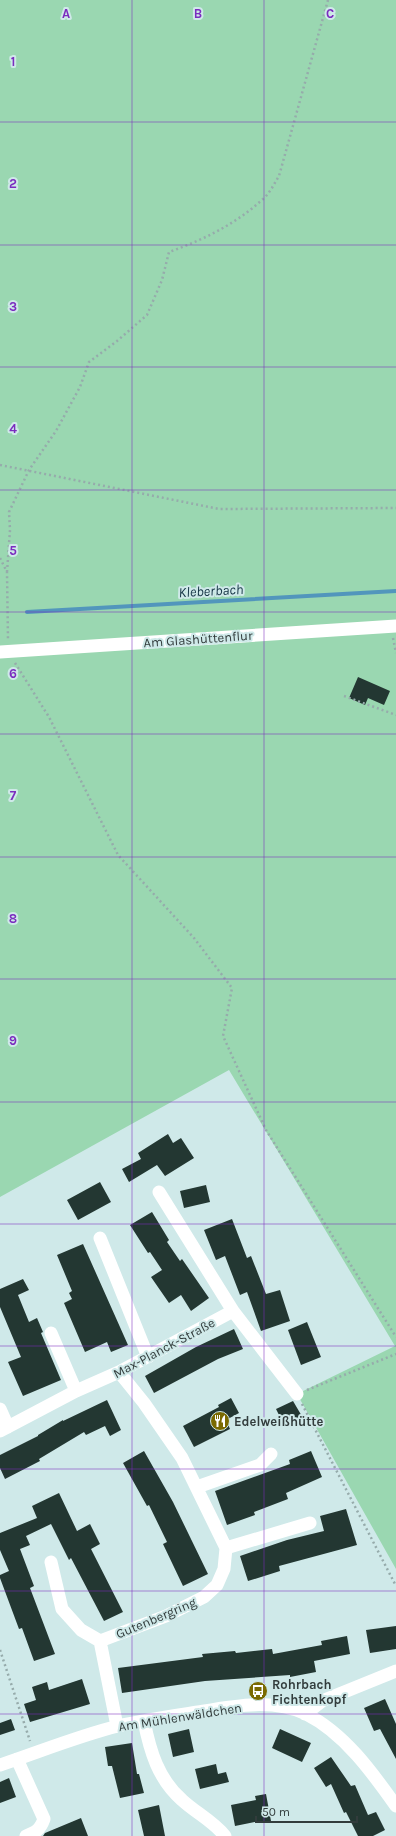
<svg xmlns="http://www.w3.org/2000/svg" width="396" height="1836" font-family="Karla,sans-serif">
<rect width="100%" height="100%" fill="#cfe9e9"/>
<path fill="#9ad7b1" d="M0,0H396V1569L297,1394L395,1346L229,1070L0,1197Z"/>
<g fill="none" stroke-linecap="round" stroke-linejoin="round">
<path stroke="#5296bc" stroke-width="4" d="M27,612L396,591"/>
</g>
<path fill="#233732" d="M358,677L390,691L384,705L368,698L365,705L349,698Z
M168,1134L173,1143L181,1138L194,1158L165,1176L157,1165L129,1182L122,1169L141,1159L138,1153Z
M100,1182L111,1202L78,1220L67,1200Z
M206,1185L210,1202L184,1208L180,1191Z
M152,1212L169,1240L167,1242L180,1261L182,1259L209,1298L191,1311L181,1295L169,1303L151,1277L162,1270L150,1252L148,1253L130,1225Z
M232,1219L247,1258L251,1256L266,1294L280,1290L290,1321L261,1331L247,1292L240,1295L225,1256L216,1260L204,1230Z
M83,1244L128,1345L111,1352L107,1342L85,1352L64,1303L72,1299L69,1293L72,1291L57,1255Z
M23,1279L29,1290L18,1295L29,1322L37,1318L43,1332L41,1333L61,1380L23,1396L8,1362L21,1357L0,1307V1289Z
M307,1322L321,1357L301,1365L288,1330Z
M234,1329L243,1349L218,1359L154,1393L145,1376L196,1347Z
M231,1398L239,1413L226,1420L230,1429L194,1447L183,1426L219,1407L218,1405Z
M107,1400L121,1430L110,1436L105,1426L86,1435L84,1432L39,1459L40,1461L5,1479L0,1468V1455L38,1436V1435L63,1420V1421Z
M293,1401L303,1418L285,1427L276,1409Z
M144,1451L173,1502L208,1574L183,1586L163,1544L167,1542L149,1505L147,1506L123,1463Z
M311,1451L322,1477L286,1493L288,1499L254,1512L255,1515L227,1525L215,1491L290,1464L289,1460Z
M59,1493L77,1531L90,1524L100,1544L91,1549L123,1612L104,1621L71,1558L69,1560L51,1524L26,1536L30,1545L20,1549L34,1586L30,1588L55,1654L34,1661L22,1628L19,1629L0,1578V1575L9,1571L0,1550V1533L37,1518L32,1506Z
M346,1509L357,1545L279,1566L280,1571L248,1581L240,1556L287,1540L324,1531L320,1516Z
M396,1626V1649L370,1653L366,1630Z
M347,1636L350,1654L314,1661L316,1672L290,1677V1675L205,1681L122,1693L118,1668L203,1657L202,1654L235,1651L236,1653L272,1649L273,1654L322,1645L321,1641Z
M82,1679L90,1704L30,1722L24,1704L36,1700L32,1687L47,1682L49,1690Z
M385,1699L396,1724V1759L380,1729L374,1731L364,1708Z
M11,1719L15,1730L0,1735V1723Z
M189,1729L194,1752L173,1757L168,1734Z
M280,1729L311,1743L302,1762L272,1748Z
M132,1743L137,1774H139L144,1793L120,1798L112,1766H108L105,1747Z
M331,1757L351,1786L355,1785L368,1815L376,1812L385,1830L373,1836H358L346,1812L344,1813L331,1784L326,1787L314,1768Z
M216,1764L218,1774L226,1772L229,1782L200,1789L195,1769Z
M9,1778L16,1797L0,1803V1782Z
M266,1794L271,1821L260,1823V1821L235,1826L231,1805L256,1800L255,1796Z
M159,1805L165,1836H144L138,1810Z
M81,1818L88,1836H43L45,1833Z"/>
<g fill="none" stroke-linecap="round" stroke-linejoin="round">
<path stroke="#96abab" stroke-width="2.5" stroke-dasharray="2 3" stroke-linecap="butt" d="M0,465L219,509L396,508
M0,558L7,572L8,640
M7,572L10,530L9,512L29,470L56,431L80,387L89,362L117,341L147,315L162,280L169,252C203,240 236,224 263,199C270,193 274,184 279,176L328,0
M393,638L396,653
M15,663L49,717L118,855L194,938L232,988L223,1036L266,1130L396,1337
M344,696L396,715
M307,1390L396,1354
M302,1404L396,1586
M0,1650L30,1741"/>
<path stroke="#fff" stroke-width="13" d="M0,652L396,626
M159,1192L233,1311
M100,1238L148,1357
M51,1333L76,1391
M0,1409L8,1427
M0,1431L76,1391L119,1372L233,1311L297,1394
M197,1487L260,1465L271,1454
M226,1548L310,1523
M51,1562L62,1609L81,1630L100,1641
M305,1714L322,1701L396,1671
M144,1721C150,1751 158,1779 182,1800C196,1813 213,1821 225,1836
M117,1726L100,1641L166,1616L204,1597L217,1585L224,1569L226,1548L182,1458L144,1403L119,1372
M17,1759L44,1819C40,1830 36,1832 26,1836
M0,1765C39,1752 78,1736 118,1726C144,1720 172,1716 198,1712C233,1706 273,1698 306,1714C344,1733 372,1772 396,1806"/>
</g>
<path fill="none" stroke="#7b2cbf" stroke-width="1" stroke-opacity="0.55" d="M132,0V1836M264,0V1836M0,122H396M0,245H396M0,367H396M0,490H396M0,612H396M0,734H396M0,857H396M0,979H396M0,1102H396M0,1224H396M0,1346H396M0,1469H396M0,1591H396M0,1714H396"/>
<defs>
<symbol id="restaurant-disc" viewBox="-11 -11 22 22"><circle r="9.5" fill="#7a6a01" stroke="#cfe9e9"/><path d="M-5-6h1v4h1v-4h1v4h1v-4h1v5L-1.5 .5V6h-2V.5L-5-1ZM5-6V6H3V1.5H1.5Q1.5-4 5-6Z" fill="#fff"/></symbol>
<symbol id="bus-disc" viewBox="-11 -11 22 22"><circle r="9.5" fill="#7a6a01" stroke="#cfe9e9"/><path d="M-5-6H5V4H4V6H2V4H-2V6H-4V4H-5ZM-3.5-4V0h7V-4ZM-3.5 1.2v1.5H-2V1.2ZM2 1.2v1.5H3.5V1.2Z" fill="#fff"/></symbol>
</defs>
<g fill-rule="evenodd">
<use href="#restaurant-disc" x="209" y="1410" width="22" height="22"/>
<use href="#bus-disc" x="247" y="1680" width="22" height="22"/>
</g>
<g text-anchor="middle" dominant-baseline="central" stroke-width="4" stroke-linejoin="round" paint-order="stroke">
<g font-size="13" fill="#323c3c" stroke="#cfe9e9">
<text transform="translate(198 639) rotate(-4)">Am Glashüttenflur</text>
<text transform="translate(164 1348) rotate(-28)">Max-Planck-Straße</text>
<text transform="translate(156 1618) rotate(-23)">Gutenbergring</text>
<text transform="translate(180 1717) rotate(-9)">Am Mühlenwäldchen</text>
</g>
<g font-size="13" font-weight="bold" fill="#323c3c" stroke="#cfe9e9" text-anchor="start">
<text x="234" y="1421">Edelweißhütte</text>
<text x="272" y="1684">Rohrbach<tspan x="272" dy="15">Fichtenkopf</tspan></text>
</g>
<g font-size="14" font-style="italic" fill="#143344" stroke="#cfe9e9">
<text transform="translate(211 591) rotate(-3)">Kleberbach</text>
</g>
</g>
<g font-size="13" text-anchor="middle" font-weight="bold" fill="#7b2cbf" stroke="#cfe9e9" stroke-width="4" stroke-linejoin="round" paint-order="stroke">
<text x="66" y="18">A</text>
<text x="198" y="18">B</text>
<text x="330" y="18">C</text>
<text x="13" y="66">1</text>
<text x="13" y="188">2</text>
<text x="13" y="311">3</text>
<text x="13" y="433">4</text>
<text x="13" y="555">5</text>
<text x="13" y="678">6</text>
<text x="13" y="800">7</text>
<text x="13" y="923">8</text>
<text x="13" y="1045">9</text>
</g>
<path d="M256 1816v6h101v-6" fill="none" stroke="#323c3c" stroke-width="2"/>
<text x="262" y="1816" font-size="12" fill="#323c3c" stroke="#cfe9e9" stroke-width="3" paint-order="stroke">50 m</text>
</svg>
